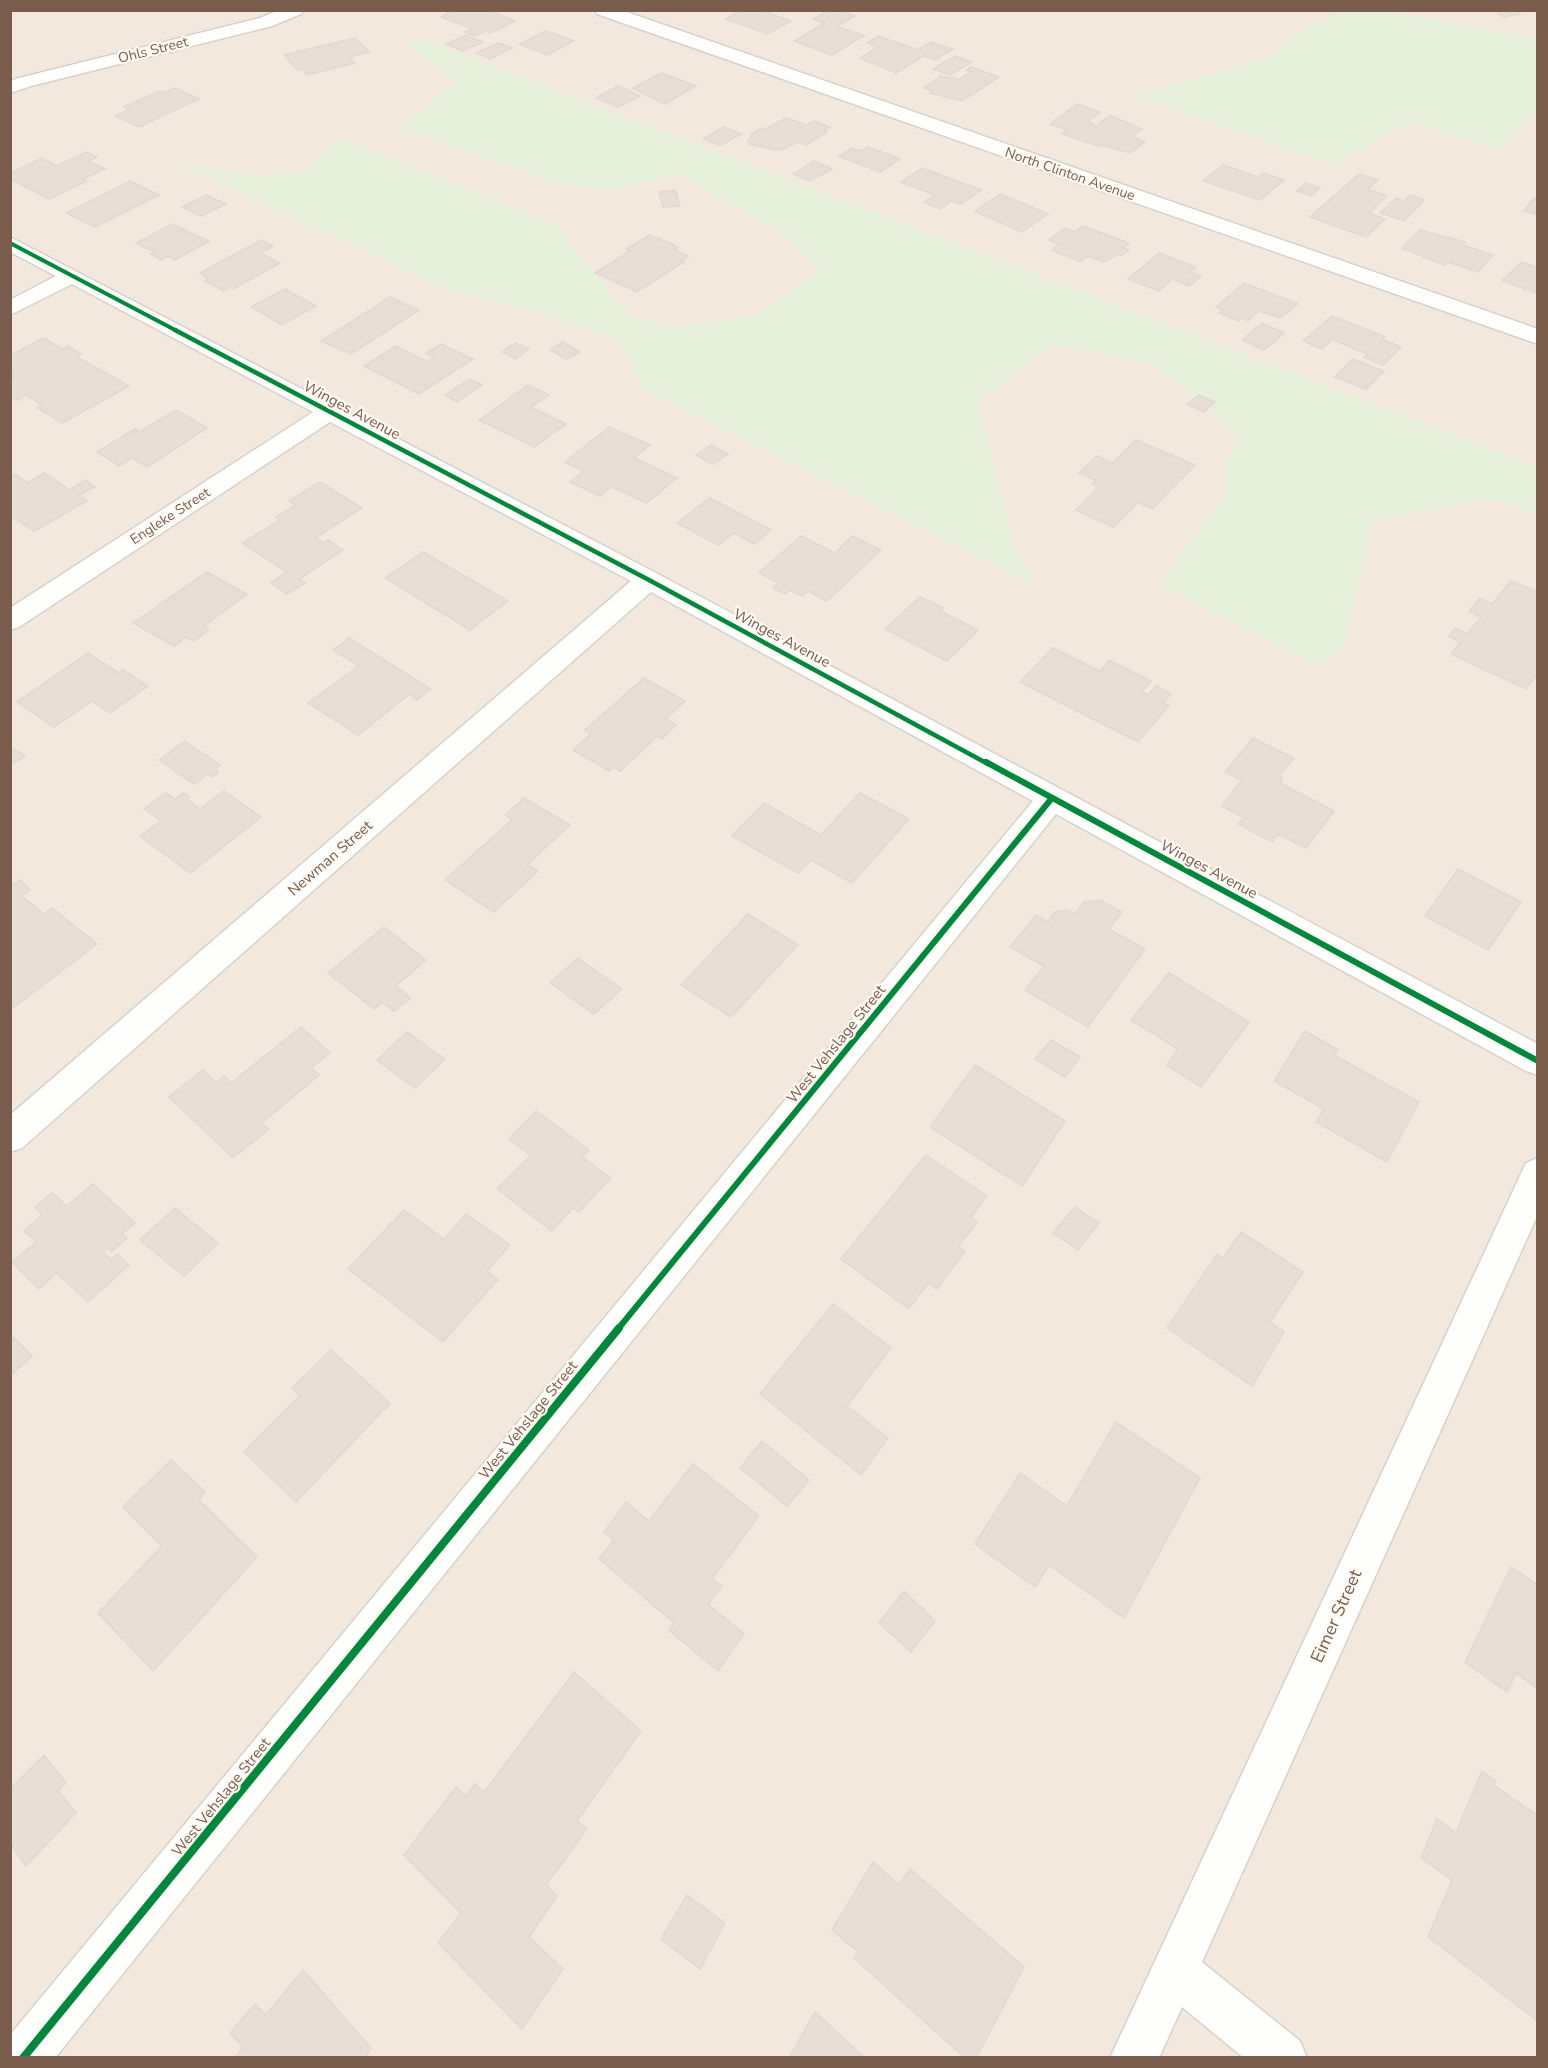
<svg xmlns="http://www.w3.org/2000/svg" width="1548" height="2068" font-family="'Nunito Sans',sans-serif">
<rect width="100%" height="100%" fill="#f9f5f0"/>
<path fill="#f2e8de" d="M11,11H1537V2057H11Z"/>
<path fill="#e7f0db" d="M1345,11H1383L1537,38V112L1497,149L1410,122L1332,165L1136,96L1272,56L1307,27Z
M422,39L1537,467V515L1490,499L1373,521L1344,648L1319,667L1160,585L1228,489L1225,458L1241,437L1155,365L1053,345L978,401L1014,545L1037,587L642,388L620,339L532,311L444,288L180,164L264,177L308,169L338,137L559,226L627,314L670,328L755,315L820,270L785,234L716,197L680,174L611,190L561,185L399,127L457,81L406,45Z"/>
<path fill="#e6ded7" stroke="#e2d8d2" stroke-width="1.5" d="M454,10H488L515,21L491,33L487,31L475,36L465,32L473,29L441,17Z
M742,10H767L765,12L791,21L768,34L726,19Z
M829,10H838L855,16L837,26L864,36L832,55L794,41L825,23L813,19Z
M1495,10H1515L1520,14L1503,17Z
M546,31L574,41L547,55L520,44Z
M466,35L483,42L463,51L446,44Z
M878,36L918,50L931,42L953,49L935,60L924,56L896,73L860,58L878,47L867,43Z
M355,38L369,52L349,57L355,63L307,75L302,69L297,70L284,55Z
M498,43L512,48L490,59L476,53Z
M955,56L972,62L950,75L933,69Z
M971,67L999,77L962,101L930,93L933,91L924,88L941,76L960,79L971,72L966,70Z
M661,73L696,86L665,104L633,88Z
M618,86L640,96L618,107L596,98Z
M174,88L199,99L139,127L115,116L129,110L124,107L159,91L163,93Z
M1077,104L1100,112L1087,122L1096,126L1110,115L1142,129L1132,137L1145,142L1130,153L1100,145L1098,146L1062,134L1067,130L1050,124Z
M786,118L807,125L814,121L830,127L824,131L827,132L806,145L797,142L785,149L775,150L749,144L748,140L752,137L751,134L762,128L766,129Z
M724,127L741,134L720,146L703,139Z
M869,147L900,159L880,172L839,156L852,148L861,151Z
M86,152L97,157L88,161L105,169L83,179L87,181L49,199L10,179V173L42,158L56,166Z
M814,161L832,169L810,181L793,174Z
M1223,165L1258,177L1263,173L1284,180L1260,200L1203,181Z
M922,168L981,190L961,204L952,201L941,209L924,202L935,195L901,182Z
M1359,174L1378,180L1368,189L1387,196L1369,213L1385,219L1366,237L1310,217Z
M130,181L159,195L95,227L66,213Z
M1306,183L1320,188L1311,196L1297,191Z
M675,190L680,206L663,207L659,192Z
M1000,194L1048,214L1022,232L975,211Z
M206,195L226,204L201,216L182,207Z
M1410,195L1424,200L1404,221L1380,213L1396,198L1404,201Z
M1534,198L1538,199V215L1524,211Z
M172,224L209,241L175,260L168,256L162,260L151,254L155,252L136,243Z
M1083,226L1129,243L1123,248L1129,250L1122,255L1118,254L1104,262L1088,256L1081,262L1052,250L1059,244L1049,240L1065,228L1076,232Z
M1420,230L1465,242L1463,245L1493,255L1478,272L1447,262L1444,265L1402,248Z
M650,235L678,247L675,250L688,256L682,260L684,262L637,292L595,273L630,251L626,249Z
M261,240L273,246L260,253L280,263L233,289L230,287L224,291L204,281L209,278L200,273Z
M1159,253L1196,267L1190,272L1201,276L1189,286L1172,279L1159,291L1128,279Z
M1522,262L1538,268V294L1502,280Z
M1244,283L1298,304L1281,318L1259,311L1248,321L1242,318L1238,321L1219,313L1223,310L1216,307Z
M285,289L316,306L282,325L251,307Z
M390,297L419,310L351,354L321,341Z
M1332,316L1385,337L1382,339L1401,347L1383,365L1364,357L1367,354L1332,339L1322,349L1303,341Z
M1262,323L1284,333L1264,350L1242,340Z
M43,338L63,349L67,346L81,354L77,357L129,386L63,423L37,408L42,405L26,395L17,400L10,396V378L14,376L10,374V356Z
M563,342L580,352L567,359L550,350Z
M515,343L529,349L515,359L502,352Z
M441,344L473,359L419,394L364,366L396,346L427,362L434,358L426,353Z
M1353,359L1384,371L1366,389L1335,377Z
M469,379L482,385L457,402L445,395Z
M528,385L549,395L531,407L566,424L535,447L479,420Z
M1199,395L1215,402L1204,412L1187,404Z
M176,410L207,428L147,467L132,458L119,466L97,452L135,429L139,432Z
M609,427L650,445L634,458L677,478L647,503L611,487L600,496L570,482L584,471L565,462Z
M1136,440L1195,465L1152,509L1138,502L1114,527L1076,510L1099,487L1092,484L1097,481L1079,473L1097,456L1113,463Z
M711,445L728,454L713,464L696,455Z
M45,473L69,490L86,480L95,487L79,495L87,501L34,531L10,515V477L15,474L27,483Z
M320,482L362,508L315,538L323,543L328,540L343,550L299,579L305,583L287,594L271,583L287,572L242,543L280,520L276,517L296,505L289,501Z
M710,498L771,530L754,544L734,533L718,545L677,523Z
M801,536L835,553L852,536L881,550L827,601L808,591L803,596L789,590L785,594L773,588L778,583L759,573Z
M423,552L508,601L470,630L385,578Z
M207,572L247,594L204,626L209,629L194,641L186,637L174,646L133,623Z
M1511,581L1538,592V673L1526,689L1451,654L1460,642L1449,636L1455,628L1467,634L1481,617L1469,611L1480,598L1492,604Z
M920,597L943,608L940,611L978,630L947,661L885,629Z
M349,638L431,689L417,700L410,694L358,735L308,703L359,666L333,650Z
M1053,648L1100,671L1109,660L1151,681L1142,692L1148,695L1156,686L1171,694L1163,703L1169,705L1138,742L1020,682Z
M88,653L119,673L123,670L148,686L110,713L92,701L54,727L17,702Z
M644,678L685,701L666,719L676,725L662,739L658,736L620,771L613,767L609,771L573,750L591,734L585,730Z
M1253,738L1294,758L1279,776L1283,778L1280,783L1334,811L1306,848L1278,834L1272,842L1238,824L1244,818L1222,806L1242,780L1225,772Z
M185,741L220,765L215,769L219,773L213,777L208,774L194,784L159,760Z
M10,746L25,756L10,766Z
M224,791L261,817L190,873L140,836L161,821L144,809L166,793L175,799L184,793L190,797L187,799L200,809Z
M860,793L909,819L852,883L811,860L798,873L732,836L764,803L821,835Z
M524,798L570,825L527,865L538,871L494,912L445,880L512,820L505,815Z
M1458,869L1521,902L1488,950L1425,916Z
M20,880L30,890L22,896L44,914L52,908L97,944L10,1010V887Z
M1100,900L1122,912L1109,929L1145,949L1088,1027L1025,990L1044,966L1010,947L1036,915L1048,922L1055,912L1067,910L1075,914L1084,902Z
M748,914L798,945L731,1017L681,985Z
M384,927L426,960L396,986L411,998L394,1011L382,1002L374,1009L328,973Z
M578,958L622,989L594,1014L550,983Z
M1169,973L1249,1022L1201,1087L1167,1065L1178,1049L1131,1020Z
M301,1027L330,1053L311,1068L319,1075L262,1123L269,1129L233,1158L169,1097L203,1070L216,1082L224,1076L231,1083Z
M1305,1031L1338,1050L1334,1055L1419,1102L1387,1162L1316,1122L1324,1109L1274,1081Z
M407,1032L445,1059L415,1088L377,1060Z
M1051,1040L1080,1057L1065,1077L1035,1059Z
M975,1065L1065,1121L1022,1186L930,1127Z
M536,1111L589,1150L582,1157L611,1178L579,1212L573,1208L552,1231L497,1189L531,1155L509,1139Z
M926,1155L987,1196L971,1217L977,1222L958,1247L965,1251L937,1289L928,1283L909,1309L841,1259Z
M93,1184L135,1223L122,1234L127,1238L111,1252L108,1248L103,1252L111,1260L117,1254L129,1265L88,1302L57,1273L39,1289L12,1262L36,1242L24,1231L42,1215L35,1207L52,1193L67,1206Z
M1075,1207L1099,1223L1078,1250L1053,1233Z
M175,1208L218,1243L184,1276L140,1240Z
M404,1210L444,1239L466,1214L510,1245L487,1271L498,1279L443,1342L348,1269Z
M1241,1232L1303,1272L1270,1322L1284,1332L1252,1386L1167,1328L1217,1254L1223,1258Z
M833,1304L891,1348L847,1406L888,1438L861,1475L760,1394Z
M10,1334L32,1356L10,1376Z
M331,1350L390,1403L296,1502L244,1452L300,1395L292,1388Z
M1116,1422L1200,1478L1124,1618L1049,1565L1035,1587L975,1544L1020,1473L1067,1506Z
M762,1441L809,1480L787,1506L740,1468Z
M171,1460L205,1492L199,1500L257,1557L153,1671L98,1613L162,1546L123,1507Z
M693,1464L759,1516L712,1579L722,1586L708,1604L744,1634L718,1671L669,1630L674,1623L599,1559L614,1540L604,1532L626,1502L649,1521Z
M1511,1567L1538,1585V1689L1516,1673L1507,1692L1465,1662Z
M904,1591L935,1621L911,1652L879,1623Z
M574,1672L641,1731L577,1821L587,1829L546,1885L557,1896L529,1937L563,1969L522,2029L438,1943L461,1913L404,1855L456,1787L466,1796L475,1784L484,1792Z
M44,1755L66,1783L58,1791L76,1813L26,1866L12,1846L10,1848V1789Z
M1482,1771L1496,1781L1494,1785L1538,1816V2021L1428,1937L1452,1880L1421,1858L1437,1819L1456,1833Z
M873,1862L899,1885L910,1869L1024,1967L976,2058H965L854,1958L858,1952L832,1930Z
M687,1895L725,1923L700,1969L661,1939Z
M303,1970L371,2048L365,2058H235L243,2047L230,2033L255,2004L266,2015Z
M815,2012L865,2058H789Z"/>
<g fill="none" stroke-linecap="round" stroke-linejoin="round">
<defs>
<path id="minor" d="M279,10H303L301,14L272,26L31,86L10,93V81L19,78L260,18Z
M595,10H621L1538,329V344L597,14Z
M10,237L658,574L1538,1044V1075L1526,1071L1056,814L55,2058H10V2035L1033,801L651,592L22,1148L10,1152V1115L631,581L330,422L19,627L10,630V608L313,412L72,284L10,315V300L56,276L10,252Z
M1538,1158V1214L1202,1962L1300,2041L1307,2058H1244L1182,2007L1159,2058H1110L1526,1163Z"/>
</defs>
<use href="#minor" stroke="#d7d1cb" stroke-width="3"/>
<use href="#minor" fill="#fefefd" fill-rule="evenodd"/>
<defs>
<path id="cycleway-far3" d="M10,243L177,331"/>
<path id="cycleway-far2" d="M175,330L649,580L988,764"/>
<path id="cycleway-far1" d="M986,762L1538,1061
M618,1329L1052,798"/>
<path id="cycleway" d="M23,2058L619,1328"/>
</defs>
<use href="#cycleway-far3" stroke="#fffaf3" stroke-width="6"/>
<use href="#cycleway-far2" stroke="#fffaf3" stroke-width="8"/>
<use href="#cycleway-far1" stroke="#fffaf3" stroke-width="10"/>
<use href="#cycleway" stroke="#fffaf3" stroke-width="11"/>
<use href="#cycleway-far3" stroke="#00873e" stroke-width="4"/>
<use href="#cycleway-far2" stroke="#00873e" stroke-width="4.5"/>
<use href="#cycleway-far1" stroke="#00873e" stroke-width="6"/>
<use href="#cycleway" stroke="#00873e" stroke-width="8"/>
</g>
<g text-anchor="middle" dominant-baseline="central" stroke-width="4.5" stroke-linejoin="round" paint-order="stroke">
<g font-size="14" fill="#7a5c4d" stroke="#fffaf3">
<text transform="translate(153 50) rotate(-14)">Ohls Street</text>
<text transform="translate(1070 174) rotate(19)">North Clinton Avenue</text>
<text transform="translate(170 516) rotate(-33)">Engleke Street</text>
</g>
<g font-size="15" fill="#7a5c4d" stroke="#fffaf3">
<text transform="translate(352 410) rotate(28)">Winges Avenue</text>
<text transform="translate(782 638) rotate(28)">Winges Avenue</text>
<text transform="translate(330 858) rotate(-41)">Newman Street</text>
<text transform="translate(1209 869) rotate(28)">Winges Avenue</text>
<text transform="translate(836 1044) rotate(-51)">West Vehslage Street</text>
<text transform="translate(528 1420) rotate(-51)">West Vehslage Street</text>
<text transform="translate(221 1797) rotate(-51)">West Vehslage Street</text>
</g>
<g font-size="18" fill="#7a5c4d" stroke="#fffaf3">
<text transform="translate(1336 1616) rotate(-66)">Eimer Street</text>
</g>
</g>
<rect width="1548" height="2068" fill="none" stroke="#7a5c4d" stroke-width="24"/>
</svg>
